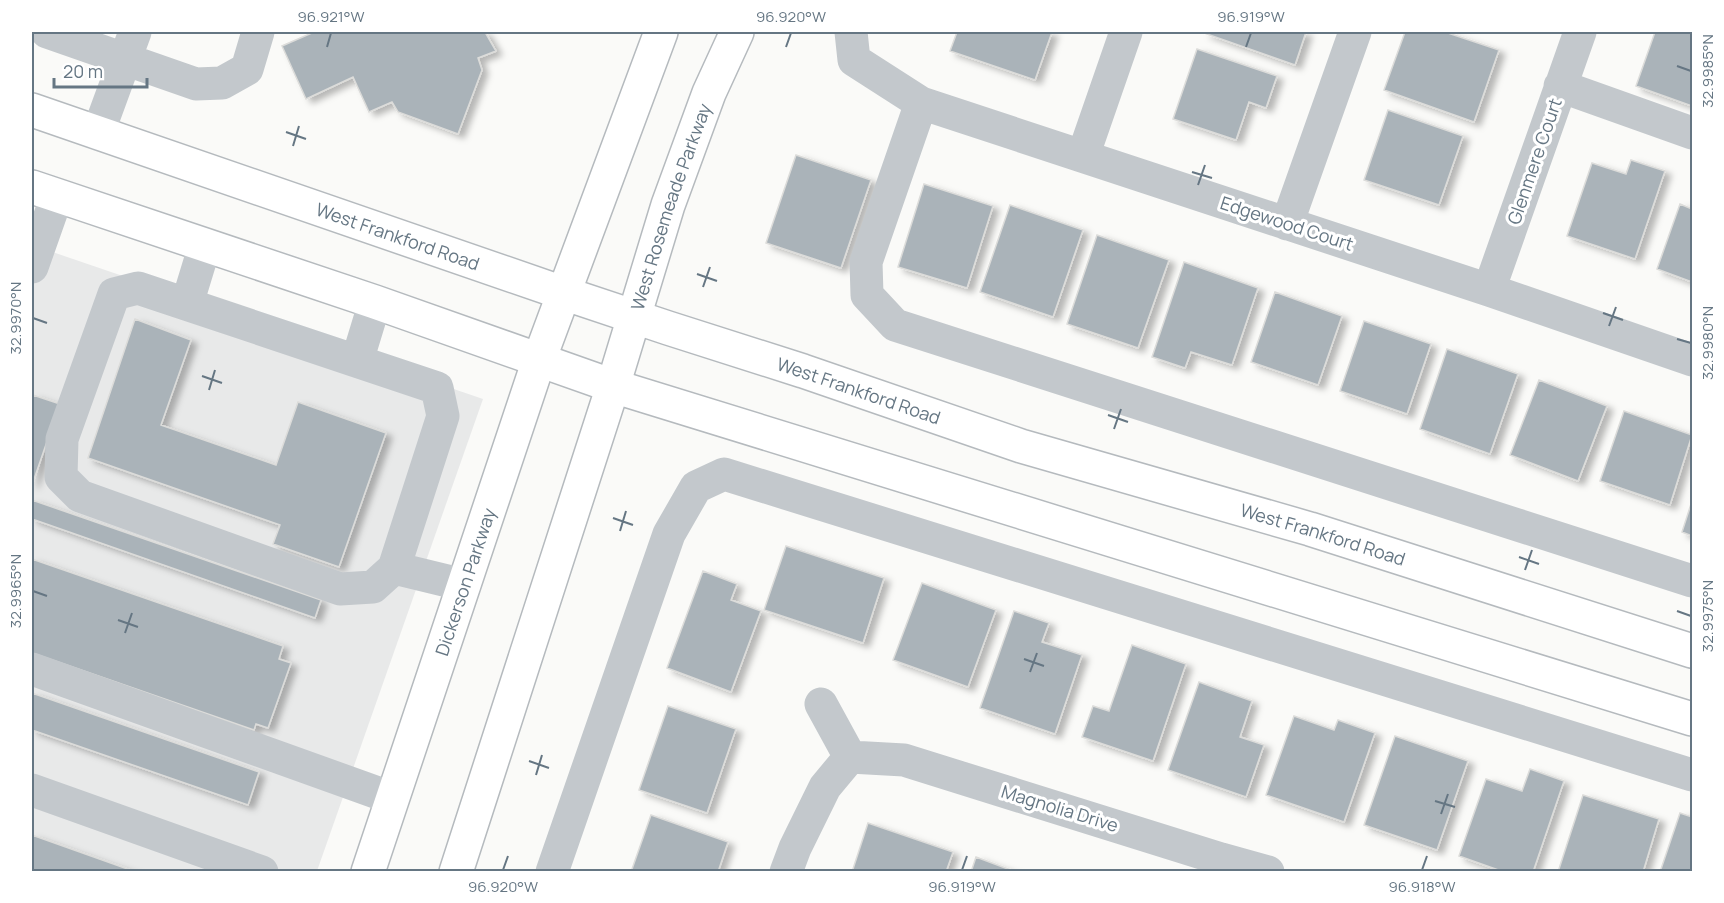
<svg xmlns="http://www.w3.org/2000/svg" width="1724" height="903" font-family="Manrope,sans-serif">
<defs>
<filter id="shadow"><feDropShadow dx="6" dy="4" stdDeviation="3" flood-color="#0004"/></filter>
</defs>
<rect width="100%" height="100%" fill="#fafaf8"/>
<path fill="#e8e9e9" d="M32,245L483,399L317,871L32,872Z"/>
<path fill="#aab3b9" stroke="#dcdcda" stroke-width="1.5" filter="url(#shadow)" d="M314,32H485L496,51L478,58L482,70L458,134L398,112L392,102L369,112L353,77L306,99L282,46Z
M957,32H1052L1035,80L950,51Z
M1205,32H1306L1295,65L1204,33Z
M1405,32H1445L1499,50L1474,122L1384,90Z
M1655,32H1692V106L1636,86Z
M1197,49L1277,76L1266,108L1249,102L1236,140L1173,119Z
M1388,110L1463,136L1439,205L1364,180Z
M796,155L871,180L841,268L766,243Z
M1631,160L1665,171L1635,259L1567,236L1592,163L1626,174Z
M924,184L993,206L967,288L898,267Z
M1680,204L1692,209V282L1657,269Z
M1010,205L1083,230L1053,317L980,292Z
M1097,235L1169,260L1138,348L1067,324Z
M1184,262L1258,288L1232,365L1191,352L1185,368L1152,357Z
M1275,292L1342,316L1318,385L1251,362Z
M135,319L191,340L161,425L276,465L298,402L386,433L339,567L273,544L280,525L88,458Z
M1364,321L1431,344L1407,414L1340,391Z
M1447,349L1518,374L1490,454L1420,429Z
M1539,380L1607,406L1578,481L1510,455Z
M33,395L60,404L32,485V401Z
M1624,411L1692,435L1670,505L1600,481Z
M32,500L321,600L315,618L32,519Z
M1692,501V536L1682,532Z
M786,546L884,578L863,643L764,610Z
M32,559L283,646L279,659L291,663L268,728L256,724L254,730L32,653Z
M703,571L737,584L731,600L761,611L731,692L667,668Z
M922,583L996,610L968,687L893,660Z
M1014,611L1049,623L1042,642L1082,655L1055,734L980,708Z
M1132,645L1186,664L1153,761L1082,737L1093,706L1109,711Z
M1199,682L1252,701L1240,737L1264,745L1246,797L1168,770Z
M32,693L259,772L248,805L32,730Z
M668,706L736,729L707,813L639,790Z
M1294,716L1334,730L1338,720L1375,733L1344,822L1266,795Z
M1395,736L1468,761L1437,850L1364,825Z
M1530,769L1564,781L1533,872H1504L1459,856L1486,779L1522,791Z
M1583,795L1659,819L1643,872H1558Z
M1680,813L1692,817V872H1660Z
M651,815L728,842L718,872H631Z
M868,823L953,852L946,872H852Z
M32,835L136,872H32Z
M976,857L1016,872H971Z"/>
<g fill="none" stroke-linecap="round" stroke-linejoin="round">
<defs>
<g id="major">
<path id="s1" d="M32,110L563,293L668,328L803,371L1021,446L1310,529L1692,651"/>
<path d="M32,187L375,302L613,386L1692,719"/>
<path id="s2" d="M368,872L539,360L661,32"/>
<path id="s3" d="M456,872L613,386L668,205L709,93L737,32"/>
</g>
</defs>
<use href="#major" stroke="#b5babe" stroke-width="36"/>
<path stroke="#c3c8cc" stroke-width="33" d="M47,32L196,84L222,83L247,69L258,32
M851,32L854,60L921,103L1489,290L1692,360
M1560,86L1692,133
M921,103L866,262L867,295L895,325L1692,581
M98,133L135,32
M1083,156L1126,32
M1287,224L1355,32
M32,267L57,196
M138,288L437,388L443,416L394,568L373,587L340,589L80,496L61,477L62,439L114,294Z
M1489,290L1580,32
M187,304L205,245
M357,361L375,302
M394,568L464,585
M32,669L392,798
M821,704L850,757
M850,757L904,760L1221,859L1268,872
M32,790L262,872
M552,872L669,534L696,487L724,474L1692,775
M786,872L795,848L825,787L850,757"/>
<use href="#major" stroke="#fff" stroke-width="33"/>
</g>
<path fill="none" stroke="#657683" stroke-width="2" d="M327,47L331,33M786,47L791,33M1246,47L1251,33M1677,66L1691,71M286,132L306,139M293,146L299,126M1192,172L1212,178M1198,185L1205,165M697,274L717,281M703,287L710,267M1603,313L1623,320M33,318L47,323M1609,326L1616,307M1677,339L1691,343M202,376L222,383M209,390L215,370M1108,415L1128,422M1114,429L1121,409M613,518L633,525M620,531L626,511M1519,557L1539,564M1525,570L1532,550M33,591L47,596M1677,611L1691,616M118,620L138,627M125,633L132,613M1024,659L1044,666M1030,672L1037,653M529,761L549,768M536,775L542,755M1435,801L1455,807M1441,814L1448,794M503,870L508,856M962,870L967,856M1422,870L1427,856"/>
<g text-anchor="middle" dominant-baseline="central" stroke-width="6" stroke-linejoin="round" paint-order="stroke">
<g font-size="18" fill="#657683" stroke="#fff">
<text transform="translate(1534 161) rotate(-71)">Glenmere Court</text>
<text stroke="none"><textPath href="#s3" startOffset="699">West Rosemeade Parkway</textPath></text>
<text transform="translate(1287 223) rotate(18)">Edgewood Court</text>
<text stroke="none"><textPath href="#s1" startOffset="387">West Frankford Road</textPath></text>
<text stroke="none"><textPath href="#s1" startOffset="873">West Frankford Road</textPath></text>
<text stroke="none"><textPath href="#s1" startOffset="1359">West Frankford Road</textPath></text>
<text stroke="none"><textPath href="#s2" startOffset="306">Dickerson Parkway</textPath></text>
<text transform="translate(1060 808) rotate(17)">Magnolia Drive</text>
</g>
</g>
<rect width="1724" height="903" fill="none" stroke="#ffffff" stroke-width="66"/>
<path d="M54 78v9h93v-9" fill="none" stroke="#657683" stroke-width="3"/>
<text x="63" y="78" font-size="18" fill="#657683" stroke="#ffffff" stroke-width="4.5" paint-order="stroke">20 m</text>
<rect x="33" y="33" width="1658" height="837" fill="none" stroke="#657683" stroke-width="2"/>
<g font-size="15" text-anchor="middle" fill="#657683">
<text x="331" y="22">96.921°W</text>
<text x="791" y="22">96.920°W</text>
<text x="1251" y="22">96.919°W</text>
<text transform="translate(1708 71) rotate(-90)" y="5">32.9985°N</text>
<text transform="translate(16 318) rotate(-90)" y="5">32.9970°N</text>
<text transform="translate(1708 343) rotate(-90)" y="5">32.9980°N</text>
<text transform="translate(16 591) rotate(-90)" y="5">32.9965°N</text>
<text transform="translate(1708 616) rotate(-90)" y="5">32.9975°N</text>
<text x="503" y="892">96.920°W</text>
<text x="962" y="892">96.919°W</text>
<text x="1422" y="892">96.918°W</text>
</g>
</svg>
